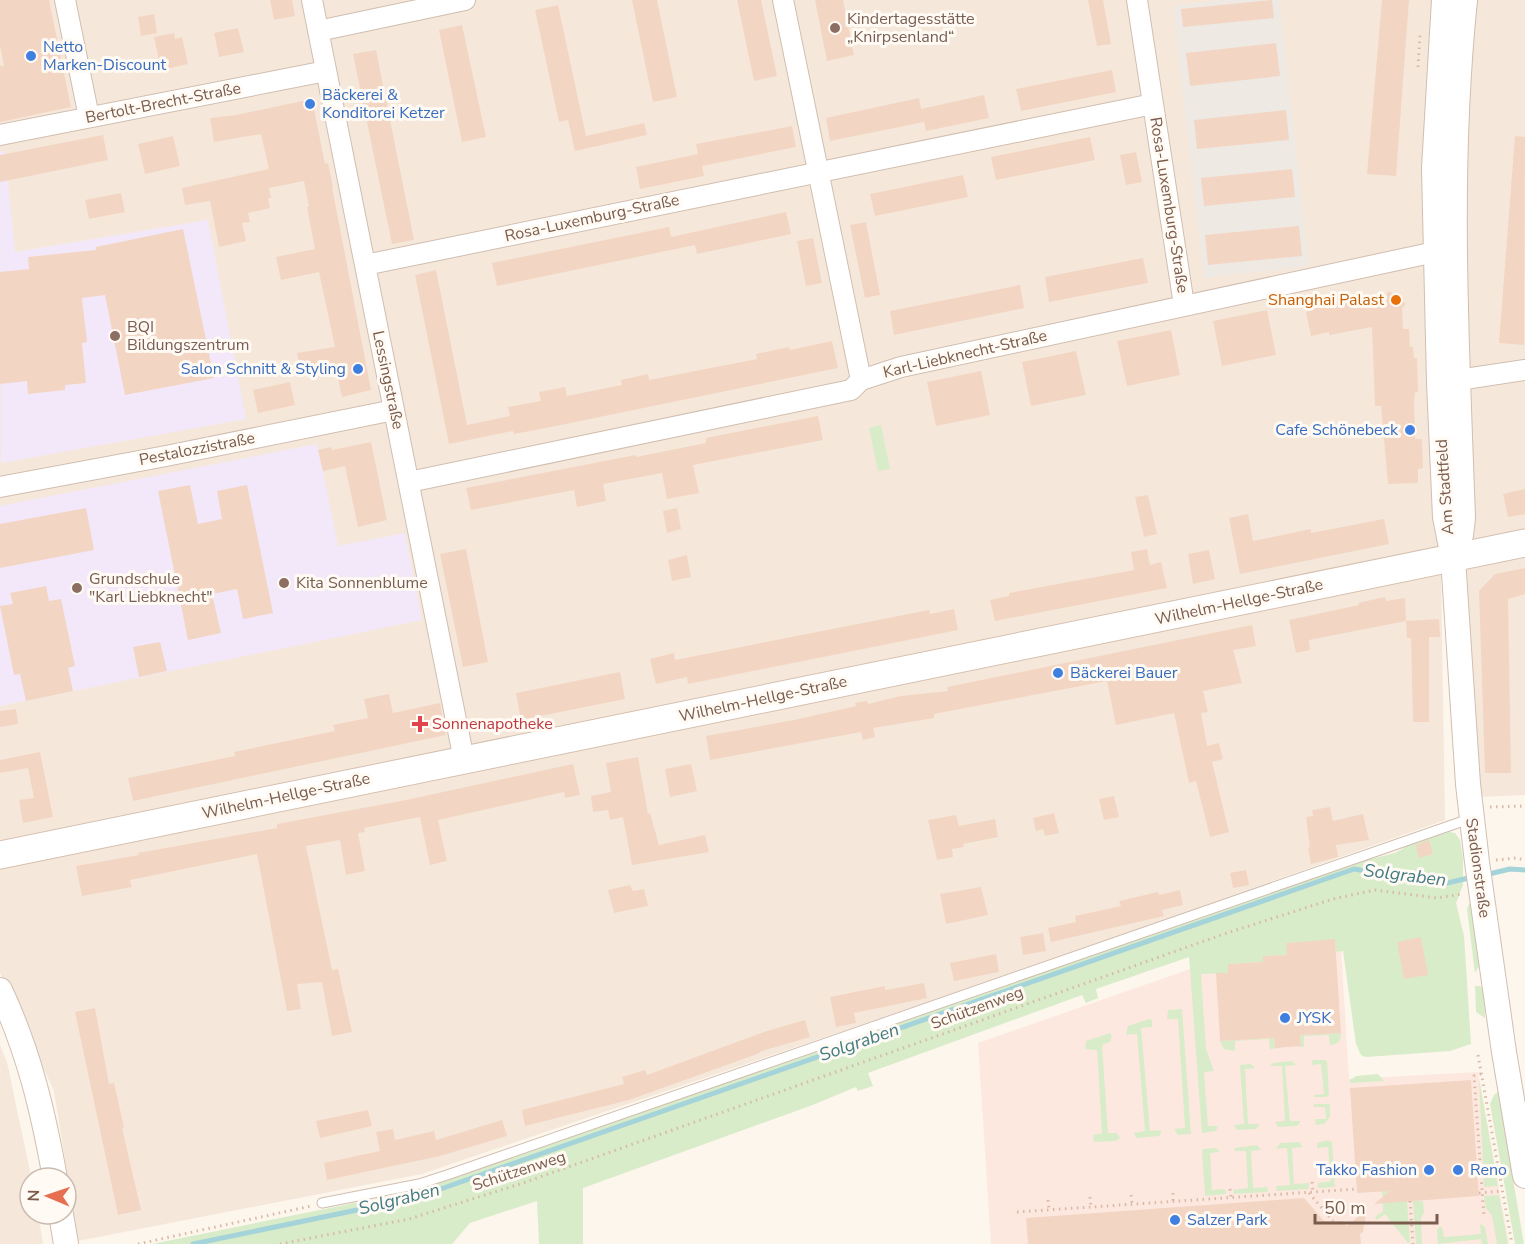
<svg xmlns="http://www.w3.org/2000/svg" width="1525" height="1244" font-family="'Nunito Sans',sans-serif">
<rect width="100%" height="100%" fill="#fdf6ec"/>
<path fill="#f5e8da" d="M0,0H1525V530L0,845Z
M1525,548V795L1479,797L1457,561Z
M1441,573L1445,820L1019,971L422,1174L78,1241L54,1091L0,973V863Z
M0,1045L7,1062L31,1176L30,1214H38L43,1244H0Z"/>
<path fill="#fde8e0" d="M1339,917L1349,1079L1478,1072L1509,1244H991L978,1043Z"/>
<path fill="#efe9e4" d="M1222,0H1279L1309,266L1204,278L1173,6Z"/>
<path fill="#f3e8fa" d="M5,151L15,252L208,220L246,419L1,463L0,152Z
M317,444L338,546L405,533L422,620L0,706V506Z"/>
<path fill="#d8ecc9" d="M881,425L890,469L878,471L869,428Z
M1449,832L1455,833L1460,840L1463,858V885L1456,903L1464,936L1471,1044L1450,1051L1366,1057L1361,1055L1356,1044L1343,951L1336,952L1335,940L1287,943V955L1263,956V962L1228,964V973L1201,974L1206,1049L1214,1071L1204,1072L1208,1126H1218L1216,1131L1202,1133L1189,957L1096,989L1098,998L1086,1003L1082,995L868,1073L873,1086L858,1091L856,1087L810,1106L583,1188V1244H539L537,1201L470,1223L452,1244H152L414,1191L1354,863L1395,853L1411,844Z
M1474,901L1482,961L1475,973L1467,909L1469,904Z
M1475,986H1480L1484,990L1485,1018L1476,1012Z
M1182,1009L1191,1134L1178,1135L1174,1129L1185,1128L1178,1019H1167L1168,1010Z
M1149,1019L1152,1020V1027L1141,1028L1150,1131L1161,1130L1160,1136L1136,1138L1134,1133L1145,1131L1137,1034L1126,1035L1128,1026Z
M1110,1033L1112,1036L1110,1042L1102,1045L1108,1133H1117L1120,1138L1116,1141L1094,1142L1093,1135L1102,1133L1097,1050L1085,1049L1086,1041Z
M1341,1033L1340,1041L1335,1044L1330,1045L1329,1035L1304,1036V1047H1298L1301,1046L1300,1035Z
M1274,1038L1275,1047L1281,1048L1270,1049L1269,1039L1235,1041V1051L1224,1049L1220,1041Z
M1313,1060H1324L1327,1061L1329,1095L1326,1097H1314V1095L1324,1094L1321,1064L1311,1065Z
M1292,1061L1296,1065L1285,1066L1290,1121H1300V1123L1297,1126L1278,1127L1275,1122L1285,1121L1282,1066H1270L1273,1063Z
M1251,1064L1255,1068L1245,1069L1248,1124H1259V1126L1256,1129L1237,1130L1234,1125L1244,1124L1240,1065Z
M1378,1074L1384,1081L1350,1083V1080L1356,1076Z
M1479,1078L1498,1186L1484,1187Z
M1498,1092L1524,1244H1515L1490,1104L1494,1095Z
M1314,1104H1328L1330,1105V1117L1324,1124L1316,1125L1315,1119H1326L1325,1107H1314Z
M1328,1140L1332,1142L1335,1187L1318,1188V1183L1331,1181L1328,1147L1317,1148V1143Z
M1299,1142L1303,1147L1292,1148L1294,1184L1309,1183V1189L1277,1191L1276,1186L1290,1185L1287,1148L1276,1149L1280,1143Z
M1257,1145L1261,1150L1251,1151L1253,1188L1267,1187L1268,1192L1234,1194L1233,1190L1248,1188L1246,1151H1235L1234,1148Z
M1216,1148L1220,1152L1210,1153L1212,1190L1225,1189L1226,1194L1205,1196L1202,1151L1203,1149Z
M1399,1190L1407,1201L1410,1242L1408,1243L1385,1214L1377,1220L1375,1217L1383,1211L1382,1191Z
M1499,1195L1508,1244H1497L1492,1216L1486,1208L1484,1196Z
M1413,1201H1423L1424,1213L1421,1218L1422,1244H1416Z
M1480,1224L1485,1227L1488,1244H1482L1481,1239L1438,1244L1437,1230L1439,1227H1442L1444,1237L1481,1234Z"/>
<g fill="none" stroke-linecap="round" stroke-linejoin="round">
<path stroke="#a5d3da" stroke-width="5" d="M1485,875L1510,869L1525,870
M193,1244L415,1198L1354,869L1443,884L1473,877"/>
</g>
<path fill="#f3d5c3" d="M0,0H49L71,107L0,122V66H4L0,46Z
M270,0H292L295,16L274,20Z
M632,0H657L677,97L653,102Z
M737,0H761L777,76L754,81Z
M815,0H843L854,55L827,61Z
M1088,0H1103L1111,44L1097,46Z
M1272,0L1274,18L1183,27L1181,9Z
M1382,0H1409L1396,176L1367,174Z
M558,5L586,136L644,123L647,135L575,151L568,120L559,122L535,10Z
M154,14L157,33L141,36L138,17Z
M462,25L486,137L462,142L439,30Z
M238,28L244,52L219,57L214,33Z
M174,33L175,39L182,37L188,64L161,70L154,37Z
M1276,43L1280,76L1190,86L1186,53Z
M376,50L414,240L392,244L353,54Z
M1112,70L1116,92L1021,111L1016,89Z
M984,95L989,118L926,131L924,122L830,141L826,118L919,98L921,109Z
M312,99L325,164L328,163L333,187H332L371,390L342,397L335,364L300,369L297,353L335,347L319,272L281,280L276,257L315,249L307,207H309L304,181L269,188L271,198H268L270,208L248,213L250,222L242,223L246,241L219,247L210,201L185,205L182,188L269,169L261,134L214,142L210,118L236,115Z
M1286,110L1289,140L1197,149L1194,120Z
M792,126L796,147L702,166L704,176L640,189L636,167L698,154L696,144Z
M103,135L108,160L0,182V155Z
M173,136L180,166L145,174L138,144Z
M1515,136L1525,137L1524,345L1499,343Z
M1090,137L1095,160L996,180L991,157Z
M1136,152L1142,182L1126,185L1120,155Z
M1292,169L1295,197L1204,206L1201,178Z
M963,175L968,197L875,216L870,194Z
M121,193L125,212L89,219L85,200Z
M786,212L791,234L697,254L695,245L497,286L492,263L669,227L671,237Z
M866,222L880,295L865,298L850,225Z
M1299,226L1302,256L1208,265L1205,235Z
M183,229L214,378L125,395L105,295L82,298L87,342L82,343L86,383L65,385V390L28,394L27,381L0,384V272L29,269L28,257L96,250V247Z
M813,238L822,283L806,286L797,241Z
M1143,258L1148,283L1049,302L1045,277Z
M436,270L467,425L510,416L508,407L541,401L539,392L565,387L567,396L622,385L621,380L648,374L649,380L757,359L756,354L789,347L790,350L832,341L838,368L546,428L514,434L513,431L449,444L415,275Z
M1020,285L1024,308L894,335L890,311Z
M1389,291L1406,304L1402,308L1403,329H1409L1410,347H1413L1414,358H1417L1418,392H1415L1414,403L1415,439H1422L1423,468L1418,469V483L1388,484L1381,406H1375L1372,327L1329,335V332L1311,336L1306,312L1311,310V306L1323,304L1322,298L1344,293L1345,299L1359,296L1360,300L1386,295Z
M1267,310L1276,355L1222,366L1213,321Z
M1171,330L1180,375L1127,386L1117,341Z
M1076,351L1086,395L1031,406L1022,362Z
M981,371L990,415L936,426L927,382Z
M290,382L295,405L258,413L253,390Z
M818,416L823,440L693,465L699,493L667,499L662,473L603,484L606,501L577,507L574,490L471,510L466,488L599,462L636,455V457L706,443V438Z
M371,442L387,520L358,527L345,466L323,471L318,450L331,447L332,450Z
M190,485L198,524L222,519L217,491L247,485L273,613L243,619L237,589L212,594L221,633L188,640L158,491Z
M1525,489V514L1508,517L1503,494Z
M1148,495L1157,534L1144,537L1135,497Z
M86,508L94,550L0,568V524Z
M677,508L681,529L667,533L663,511Z
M1248,514L1253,541L1311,529V533L1384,519L1389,544L1240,574L1229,518Z
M466,549L488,662L463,667L440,554Z
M1147,549L1150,565L1161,562L1167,588L995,621L990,600L1009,596V593L1134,570L1131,552Z
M1209,550L1215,579L1193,584L1188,554Z
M687,555L691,577L672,581L668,560Z
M1525,568V594L1508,599L1511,773H1485L1479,591L1495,574Z
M46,586L49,601L61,599L75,666L68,668L73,691L26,701L20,674L14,675L0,606L13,604L10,593Z
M1385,597L1386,601L1405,598L1406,621L1309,640L1310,650L1296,653L1289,620L1359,605L1358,603Z
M954,609L958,630L688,684L687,677L656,684L650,659L674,653L675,660L929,610L930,614Z
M1439,619L1440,637H1429V722H1413L1411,638H1407L1406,621Z
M1252,625L1256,646L1233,650L1242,683L1203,691L1208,712L1201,713L1207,746L1219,743L1223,759L1212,762L1229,832L1210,837L1196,781L1189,783L1174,713L1116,725L1107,681L934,714V718L873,728L875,737L863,740L861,732L710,760L706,736L794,720L856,706L855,703L867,701L868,704L901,696L948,691L947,687Z
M160,642L167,671L139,677L133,647Z
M620,672L625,699L521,720L516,693Z
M389,694L393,713L440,703L446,735L133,801L128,778L235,756L234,752L335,731L333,725L368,718L364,699Z
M16,709L18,724L0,727V711Z
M40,752L53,817L23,823L19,800L34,798L28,768L0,773V760Z
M638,757L648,814L650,813L659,845L705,835L709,852L632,865L623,817L610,820L608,810L593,812L591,796L611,792L606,763Z
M573,764L580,795L565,798L564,792L438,820L447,861L430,865L420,817L364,828L365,832L358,833L365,871L346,875L340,840L306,846L332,970L338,969L352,1032L332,1036L322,982L297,984L301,1009L287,1011L257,854L130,880L132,887L82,896L76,866L139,855L138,853L277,828V824L406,800Z
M691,764L697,791L670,797L665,769Z
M1114,796L1119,817L1104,820L1099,799Z
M1330,807L1333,821L1363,814L1369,840L1336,845L1338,857L1311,864L1308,848L1310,847L1306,817L1313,816L1312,810Z
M1054,813L1059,833L1045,836L1043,829L1036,831L1033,818Z
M956,815L959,826L995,819L998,837L963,844L964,847L952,849L953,857L937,860L928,820Z
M1429,840L1433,854L1419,858L1416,845Z
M1246,870L1249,885L1233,888L1230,873Z
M630,885L633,891L644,889L648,906L614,913L608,890Z
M981,887L988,915L946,924L940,894Z
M1180,890L1183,905L1162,910L1164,916L1051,942L1048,928L1076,922L1075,916L1121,906L1119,901L1158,892L1159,895Z
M1043,933L1046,951L1023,955L1020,937Z
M1421,937L1428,975L1404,979L1397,942Z
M1335,939L1341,1033L1300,1035L1301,1046L1275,1048L1274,1038L1220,1041L1216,973H1228V964L1263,962V956L1287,955L1286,943Z
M996,954L999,972L954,981L950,963Z
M924,983L927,998L854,1013L856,1023L836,1027L830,997L885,986V990Z
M95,1008L109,1084L114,1083L124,1127L122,1128L141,1210L118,1215L75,1012Z
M805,1020L810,1037L759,1052L760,1053L629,1100L525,1126L522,1110L624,1084L622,1077L645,1070L647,1075L767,1031Z
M1471,1080L1479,1196L1374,1204L1390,1191L1357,1193L1350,1088Z
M368,1110L372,1126L320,1138L316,1121Z
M502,1120L507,1136L440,1156L327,1180L324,1163L380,1151L376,1132L393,1129L395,1140L434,1131L436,1140Z
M1304,1198L1324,1221H1342L1347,1226L1367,1209L1363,1232L1360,1234L1361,1244H1028L1026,1218Z"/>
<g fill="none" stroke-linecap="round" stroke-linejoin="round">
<defs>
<path id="service" d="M322,1203L419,1184L447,1175L1472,818"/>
<path id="minor" d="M65,0L89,117
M312,0L464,760
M783,0L861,380
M1137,0L1184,305
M318,31L465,0
M0,135L326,71
M365,265L1153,104
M1445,382L1525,370
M409,482L851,390L861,380L901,367L1449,249
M0,487L166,456L394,410"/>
<path id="tertiary" d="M1444,0L1434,168L1439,383L1445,517L1453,558L1468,784L1477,862L1504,1052L1525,1176
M1455,553L1461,535L1463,518C1457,345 1447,173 1465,0
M0,990C29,1052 43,1111 55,1178
M61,1214L66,1244"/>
<path id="secondary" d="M0,855L1525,543"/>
</defs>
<use href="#service" stroke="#d1beb0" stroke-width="11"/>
<use href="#minor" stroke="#d1beb0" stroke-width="22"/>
<use href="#tertiary" stroke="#d1beb0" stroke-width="26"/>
<use href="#secondary" stroke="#d6c0b0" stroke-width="29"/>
<path stroke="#d9b8a5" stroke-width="3" stroke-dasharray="1.5 4.5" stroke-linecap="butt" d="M1418,67L1420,34
M1490,807L1525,806
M1496,860L1516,858L1525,860
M1478,1055L1512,1244
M1481,1074L1474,1076L1484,1217
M1312,1182L1313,1192
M1230,1189L1231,1197
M1173,1193V1201
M1309,1193L1333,1221
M1479,1193L1502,1191
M1131,1195L1132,1204
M1090,1197L1091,1207
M1048,1200L1049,1210
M1410,1201L1413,1244
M1017,1212L1357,1189
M138,1244L311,1206
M280,1244L409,1219L526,1182L1224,934L1333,899L1375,890L1437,898L1462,894"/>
<use href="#service" stroke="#fff" stroke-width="9"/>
<use href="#minor" stroke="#fff" stroke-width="20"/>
<use href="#tertiary" stroke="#fff" stroke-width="24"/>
<use href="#secondary" stroke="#fff" stroke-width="27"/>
</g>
<g fill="#8d6e63" stroke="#fffaf3" stroke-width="2">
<circle cx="835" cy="28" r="6"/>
<circle cx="115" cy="336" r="6"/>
<circle cx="284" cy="583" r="6"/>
<circle cx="77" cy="588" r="6"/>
</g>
<g fill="#3f7fe0" stroke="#fffaf3" stroke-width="2">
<circle cx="31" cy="56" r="6"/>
<circle cx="310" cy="104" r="6"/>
<circle cx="358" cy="369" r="6"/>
<circle cx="1410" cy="430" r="6"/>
<circle cx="1058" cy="673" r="6"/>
<circle cx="1285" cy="1018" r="6"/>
<circle cx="1429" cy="1170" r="6"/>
<circle cx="1458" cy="1170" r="6"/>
<circle cx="1175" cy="1220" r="6"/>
</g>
<circle fill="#e8710a" stroke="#fffaf3" stroke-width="2" cx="1396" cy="300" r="6"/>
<path fill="#e0444e" stroke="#fffaf3" stroke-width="2" d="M417 715h6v6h6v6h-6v6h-6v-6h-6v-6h6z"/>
<g text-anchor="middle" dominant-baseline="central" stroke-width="6" stroke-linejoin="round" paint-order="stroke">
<g font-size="16" fill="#785e54" stroke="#fffaf3" text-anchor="start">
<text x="847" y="19">Kindertagesstätte<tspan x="847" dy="18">„Knirpsenland“</tspan></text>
<text x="127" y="327">BQI<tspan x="127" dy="18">Bildungszentrum</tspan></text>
<text x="89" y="579">Grundschule<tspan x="89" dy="18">"Karl Liebknecht"</tspan></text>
<text x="296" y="583">Kita Sonnenblume</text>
</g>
<g font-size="16" fill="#366cbe" stroke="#fffaf3" text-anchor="start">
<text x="43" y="47">Netto<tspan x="43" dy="18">Marken-Discount</tspan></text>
<text x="322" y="95">Bäckerei &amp;<tspan x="322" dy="18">Konditorei Ketzer</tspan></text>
<text x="346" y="369" text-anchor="end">Salon Schnitt &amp; Styling</text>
<text x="1398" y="430" text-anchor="end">Cafe Schönebeck</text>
<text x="1070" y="673">Bäckerei Bauer</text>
<text x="1297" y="1018">JYSK</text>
<text x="1417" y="1170" text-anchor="end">Takko Fashion</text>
<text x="1470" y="1170">Reno</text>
<text x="1187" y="1220">Salzer Park</text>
</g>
<g font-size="16" fill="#7a5c4d" stroke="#fffaf3">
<text transform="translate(163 103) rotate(-11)">Bertolt-Brecht-Straße</text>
<text transform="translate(1169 205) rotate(81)">Rosa-Luxemburg-Straße</text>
<text transform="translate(592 218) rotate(-12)">Rosa-Luxemburg-Straße</text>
<text transform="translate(965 354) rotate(-13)">Karl-Liebknecht-Straße</text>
<text transform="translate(388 380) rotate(78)">Lessingstraße</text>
<text transform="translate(197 449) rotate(-11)">Pestalozzistraße</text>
<text transform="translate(1445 487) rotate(-94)">Am Stadtfeld</text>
<text transform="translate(1239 602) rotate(-12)">Wilhelm-Hellge-Straße</text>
<text transform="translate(763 699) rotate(-12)">Wilhelm-Hellge-Straße</text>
<text transform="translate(286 796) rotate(-12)">Wilhelm-Hellge-Straße</text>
<text transform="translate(1478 868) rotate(82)">Stadionstraße</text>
<text transform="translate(977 1008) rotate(-20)">Schützenweg</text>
<text transform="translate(519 1171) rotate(-18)">Schützenweg</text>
</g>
<g font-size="16" fill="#c56008" stroke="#fffaf3" text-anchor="end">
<text x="1384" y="300">Shanghai Palast</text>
</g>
<g font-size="16" fill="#be3a42" stroke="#fffaf3" text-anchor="start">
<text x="432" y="724">Sonnenapotheke</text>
</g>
<g font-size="18" font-style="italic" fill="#437c86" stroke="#fffaf3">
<text transform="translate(1405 875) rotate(7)">Solgraben</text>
<text transform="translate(859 1042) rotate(-19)">Solgraben</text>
<text transform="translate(399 1199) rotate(-14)">Solgraben</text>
</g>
</g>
<g transform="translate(48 1196) rotate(272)"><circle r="28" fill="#fffaf3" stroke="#cabbb1" stroke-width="1.5"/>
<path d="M0-4.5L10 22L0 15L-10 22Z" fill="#e76f51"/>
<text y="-9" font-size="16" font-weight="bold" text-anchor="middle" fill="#7a5c4d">N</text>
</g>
<path d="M1315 1214v9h122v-9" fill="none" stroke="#7a5c4d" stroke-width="3"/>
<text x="1324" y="1214" font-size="18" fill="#7a5c4d" stroke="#fffaf3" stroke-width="4.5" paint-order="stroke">50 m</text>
</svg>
